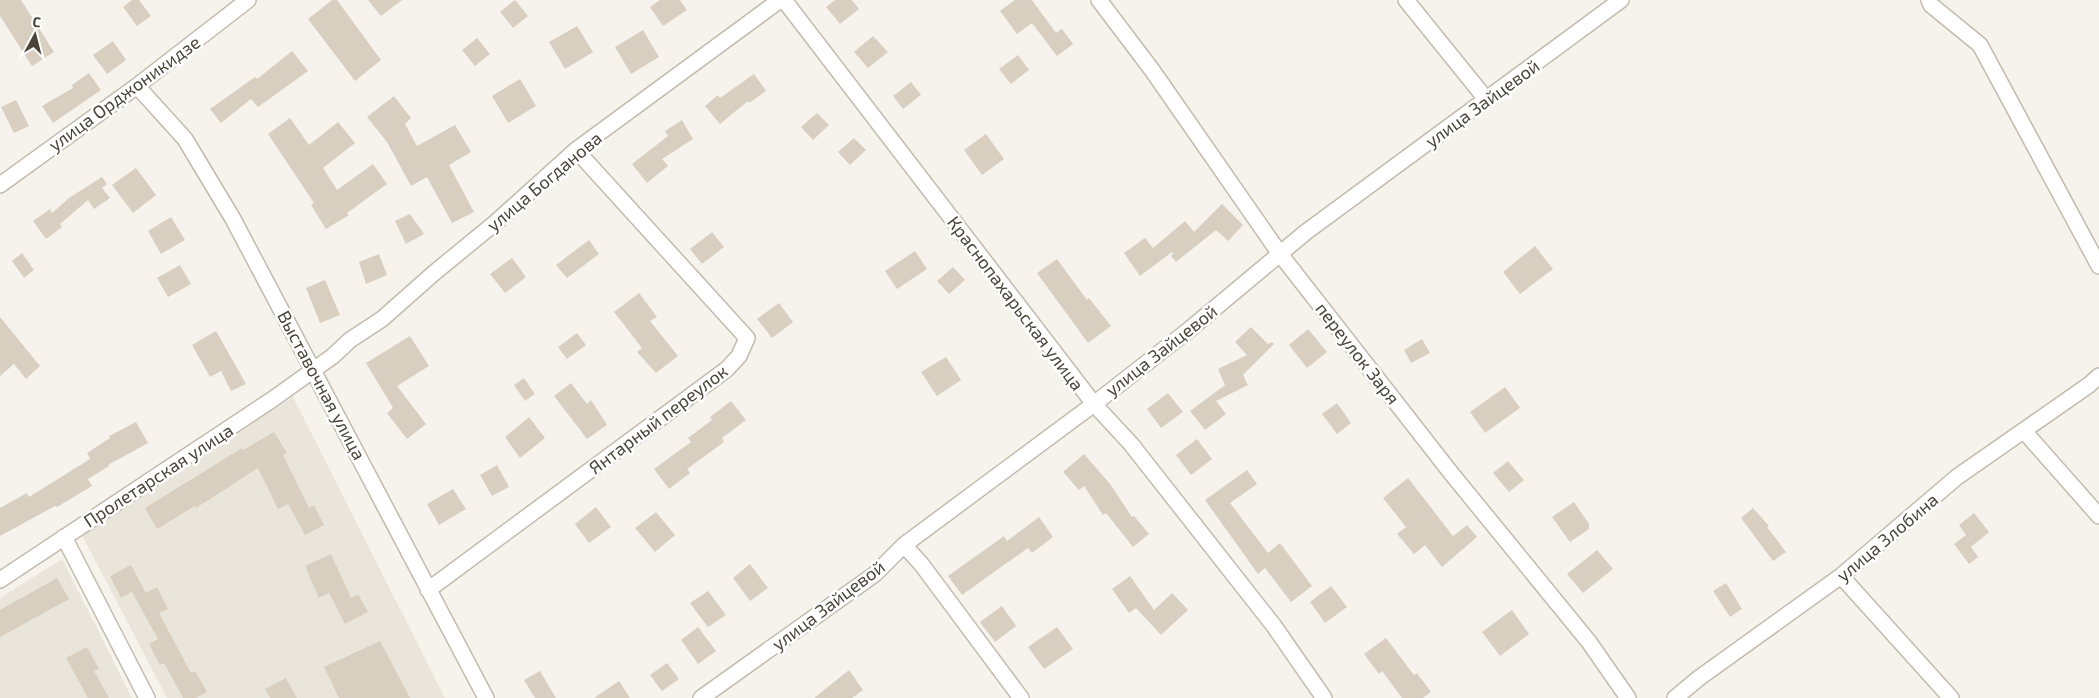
<svg xmlns="http://www.w3.org/2000/svg" width="2099" height="698" font-family="'Exo 2',sans-serif">
<rect width="100%" height="100%" fill="#f6f3ec"/>
<path fill="#eae5da" d="M293,397L445,698H167L82,535Z
M62,559L132,698H0V598Z"/>
<path fill="#d8cfc1" d="M0,0H21L54,52L32,66L0,16Z
M132,0H139L151,16L137,26L123,7Z
M332,0H337L381,60L355,81L308,19Z
M368,0H402L381,16Z
M515,0L528,16L513,28L500,12Z
M660,0H680L687,10L663,26L650,7Z
M835,0H852L859,9L840,24L826,7Z
M1015,0H1032L1056,33L1062,29L1073,44L1057,56L1032,23L1017,34L1000,11Z
M577,26L593,52L565,69L549,42Z
M643,30L659,57L631,74L615,47Z
M873,36L888,52L868,68L854,52Z
M477,38L490,54L475,66L462,50Z
M113,41L126,60L107,74L93,55Z
M292,51L308,71L258,107L251,99L221,123L210,109L255,77L257,79Z
M1018,55L1029,70L1011,84L999,69Z
M89,73L101,90L53,123L42,106L73,88L72,85Z
M754,74L766,91L749,103L748,101L720,124L705,106L718,95L720,98Z
M520,79L536,106L508,123L492,96Z
M911,82L921,95L903,109L893,96Z
M394,96L411,118L405,124L417,146L455,125L471,152L449,165L474,212L452,223L427,177L411,186L387,142L367,117Z
M16,100L29,126L14,133L1,107Z
M817,113L829,125L813,140L801,127Z
M290,118L309,145L338,122L355,143L323,168L337,190L373,164L387,184L347,213L349,215L326,229L311,205L314,203L268,134Z
M682,120L693,139L662,159L668,166L647,183L632,164L668,136L665,131Z
M986,134L1004,159L982,175L964,150Z
M854,138L866,150L850,165L838,152Z
M136,168L156,195L133,213L112,185Z
M102,177L107,184L102,188L110,198L94,209L88,200L60,224L62,227L46,239L33,221L50,209L52,213L69,198Z
M1222,204L1243,225L1228,241L1216,230L1176,262L1171,256L1173,254L1172,252L1140,276L1124,253L1145,238L1153,248L1185,221L1194,232Z
M410,214L424,234L406,244L395,221Z
M171,217L185,240L161,254L148,231Z
M712,232L724,247L702,264L690,249Z
M589,240L599,254L567,278L556,265Z
M1535,246L1553,269L1520,294L1503,272Z
M915,251L927,269L897,289L885,271Z
M22,253L34,270L24,278L12,261Z
M379,254L387,275L366,284L359,262Z
M512,258L526,277L505,293L490,274Z
M1057,259L1087,300L1089,298L1111,326L1088,343L1037,273Z
M180,265L191,284L168,297L157,278Z
M953,267L965,280L949,294L937,281Z
M325,280L340,315L320,323L306,288Z
M639,293L657,317L650,321L678,356L656,373L637,352L642,348L614,312Z
M779,303L793,322L772,338L757,319Z
M0,317L40,366L26,379L14,364L0,376Z
M1251,327L1268,344L1272,342L1274,344L1243,375L1248,385L1216,401L1226,414L1205,430L1190,411L1225,385L1218,369L1247,355L1235,342Z
M1308,329L1327,352L1307,368L1289,345Z
M216,331L246,384L231,391L221,371L210,377L192,345Z
M577,333L586,345L567,359L558,347Z
M410,336L429,366L397,386L426,424L407,439L387,413L393,408L366,363Z
M1422,339L1430,353L1411,363L1404,350Z
M946,357L961,380L937,396L921,372Z
M524,378L535,394L525,401L514,385Z
M571,383L587,404L591,400L607,425L587,439L554,396Z
M1505,387L1520,408L1485,433L1470,412Z
M1168,393L1183,412L1161,428L1147,409Z
M731,401L746,420L722,438L724,442L687,469L690,473L669,489L654,469L691,442L688,438L712,420L710,417Z
M1337,403L1351,423L1337,434L1322,414Z
M529,417L545,438L520,458L505,437Z
M136,422L148,443L108,465L109,466L88,479L92,486L57,507L55,506L0,536V508L27,493L29,497L90,459L87,453L110,438L109,436Z
M274,432L287,453L283,455L309,508L314,505L324,525L305,535L288,504L278,509L258,468L196,508L195,506L157,529L145,508L242,448L243,450Z
M1197,439L1212,459L1191,475L1176,455Z
M1084,454L1111,485L1132,517L1134,516L1149,534L1133,547L1106,513L1103,515L1084,486L1079,490L1063,472Z
M1508,461L1524,480L1509,492L1493,473Z
M497,465L509,487L492,496L480,475Z
M1247,470L1257,484L1230,503L1268,553L1280,543L1312,586L1291,602L1265,568L1258,574L1205,500Z
M1408,478L1453,536L1467,525L1477,537L1442,567L1425,545L1414,554L1397,534L1406,527L1383,498Z
M453,489L466,509L439,525L427,504Z
M1574,502L1589,524V529L1570,542L1552,517Z
M596,507L611,527L589,543L575,524Z
M1753,508L1769,526L1767,527L1786,552L1773,561L1741,518Z
M656,512L675,535L655,552L635,528Z
M1974,513L1989,532L1971,547L1978,557L1969,564L1954,544L1966,535L1959,525Z
M1039,517L1053,537L1032,553L1028,548L962,595L948,576L1004,536L1007,541Z
M1597,550L1613,569L1583,593L1567,574Z
M331,554L351,598L358,594L368,612L345,624L329,593L319,598L305,566Z
M750,564L768,588L750,601L733,578Z
M131,565L146,593L157,587L168,609L159,613L191,673L195,671L207,692L196,698H183L164,663L160,665L149,644L158,639L132,592L121,598L110,576Z
M1130,576L1154,610L1172,593L1188,610L1161,635L1136,608L1129,613L1112,589Z
M57,578L69,599L0,637V610Z
M1726,583L1742,609L1730,617L1713,591Z
M1331,586L1347,607L1325,623L1310,602Z
M708,591L726,615L708,627L690,603Z
M1002,606L1016,626L995,642L980,622Z
M1512,610L1529,634L1500,656L1482,632Z
M698,627L716,651L698,664L681,640Z
M1057,627L1073,649L1044,669L1028,647Z
M1386,638L1414,675L1417,673L1431,692L1423,698H1402L1382,671L1379,674L1364,654Z
M380,641L410,698H339L324,667Z
M87,647L99,669L94,671L109,698H88L66,658Z
M667,663L679,679L662,691L650,675Z
M849,670L863,690L852,698H814Z
M540,671L556,698H535L524,680Z
M286,678L297,698H270L265,689Z
M619,681L630,698H594Z"/>
<g fill="none" stroke-linecap="round" stroke-linejoin="round">
<defs>
<path id="minor" d="M784,0L1094,404L1131,444L1274,626L1324,698
M1099,0L1152,70L1280,254L1451,473L1589,642L1628,698
M1406,0L1486,99
M1929,0L1931,5L1980,45L2099,266
M137,86L185,139L233,219L486,698
M0,185L137,86L248,0
M2024,431L2099,516
M64,537L147,698
M904,545L922,565L1021,698
M1841,576L1951,698
M0,580L273,399L333,356L350,340L382,319L434,273L495,223L576,150L780,0
M428,590L727,369L739,356L747,338L576,150
M701,698L875,574L904,545L1094,404L1190,329L1306,232L1621,0
M1675,698L1699,678L1841,576L1957,477L2089,385L2099,376"/>
</defs>
<use href="#minor" stroke="#c2bbae" stroke-width="18"/>
<use href="#minor" stroke="#fff" stroke-width="15"/>
</g>
<g text-anchor="middle" dominant-baseline="central" stroke-width="5" stroke-linejoin="round" paint-order="stroke">
<g font-size="18" fill="#4b4439" stroke="#fff">
<text transform="translate(124 93) rotate(-36)">улица Орджоникидзе</text>
<text transform="translate(1482 103) rotate(-36)">улица Зайцевой</text>
<text transform="translate(544 181) rotate(-40)">улица Богданова</text>
<text transform="translate(1016 303) rotate(53)">Краснопахарьская улица</text>
<text transform="translate(1161 350) rotate(-38)">улица Зайцевой</text>
<text transform="translate(1358 353) rotate(52)">переулок Заря</text>
<text transform="translate(322 385) rotate(62)">Выставочная улица</text>
<text transform="translate(658 419) rotate(-37)">Янтарный переулок</text>
<text transform="translate(158 475) rotate(-33)">Пролетарская улица</text>
<text transform="translate(1887 537) rotate(-40)">улица Злобина</text>
<text transform="translate(828 605) rotate(-37)">улица Зайцевой</text>
</g>
</g>
<g transform="translate(35 35) rotate(7)" stroke="#ffffff" stroke-width="4" paint-order="stroke">
<path d="M0-4L9 19L0 12L-9 19Z" fill="#4b4439"/>
<text y="-8" font-size="14" font-weight="bold" text-anchor="middle" fill="#4b4439">С</text>
</g>
</svg>
